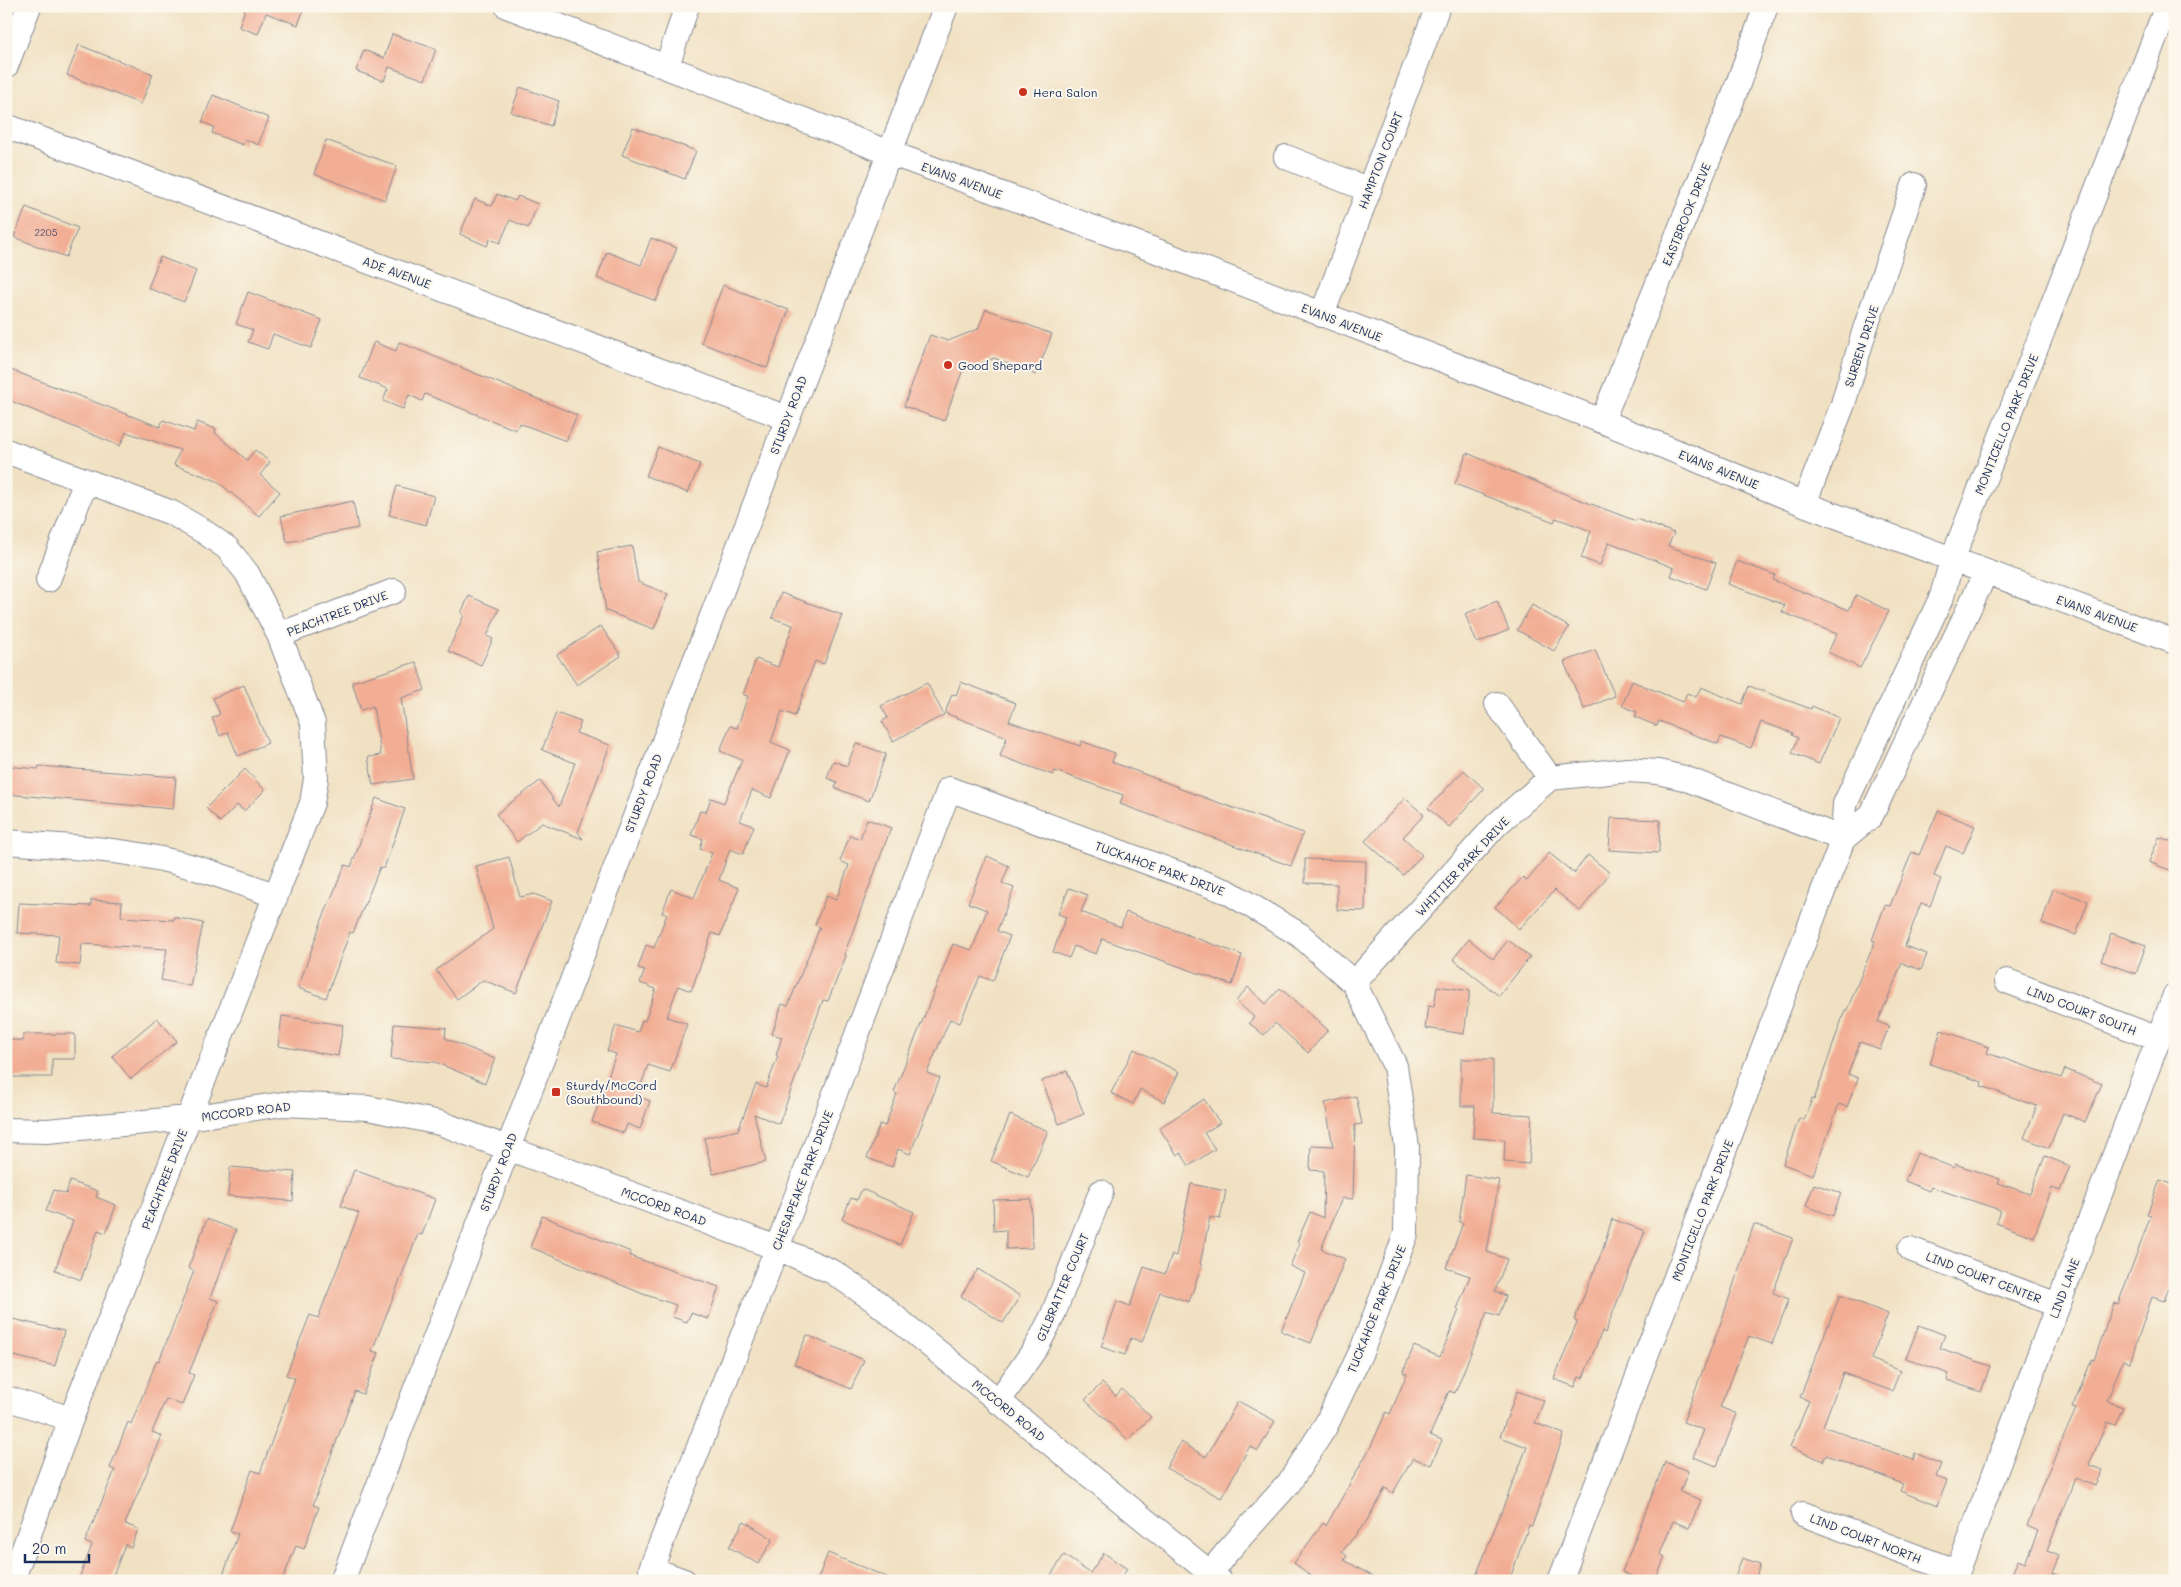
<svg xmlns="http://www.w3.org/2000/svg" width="2181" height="1587" font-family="Mali,sans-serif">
<rect width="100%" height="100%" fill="#fbf7ec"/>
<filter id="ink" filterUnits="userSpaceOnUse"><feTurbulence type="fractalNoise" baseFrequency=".02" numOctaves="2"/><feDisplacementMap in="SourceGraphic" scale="10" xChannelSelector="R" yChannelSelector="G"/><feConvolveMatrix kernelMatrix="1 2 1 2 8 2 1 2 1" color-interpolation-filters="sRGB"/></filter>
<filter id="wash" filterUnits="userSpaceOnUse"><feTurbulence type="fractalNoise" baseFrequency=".0096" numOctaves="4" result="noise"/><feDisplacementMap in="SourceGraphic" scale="20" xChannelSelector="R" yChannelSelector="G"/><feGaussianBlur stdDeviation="1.12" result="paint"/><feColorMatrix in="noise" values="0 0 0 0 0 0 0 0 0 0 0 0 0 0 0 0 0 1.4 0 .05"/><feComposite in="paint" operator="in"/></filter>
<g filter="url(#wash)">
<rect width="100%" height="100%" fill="#f1e1c3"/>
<g id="blocks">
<path fill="#f2ae94" d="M246,6H305L298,25L266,13L258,34L239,27Z
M392,34L436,49L425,80L389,67L384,81L356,71L364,50L384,58Z
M79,45L153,74L141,104L67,75Z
M520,87L559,101L551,126L511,112Z
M213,95L269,118L258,145L245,139L243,145L212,133L214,127L202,122Z
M633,127L696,151L685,179L622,155Z
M326,140L397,166L385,200L314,174Z
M497,194L515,201L518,196L538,204L528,228L510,220L500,243L490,239L487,246L460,234L475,199L492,206Z
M26,207L78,228L66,257L14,237Z
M651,238L677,248L656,301L597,278L607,252L641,265Z
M160,257L196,271L184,302L148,288Z
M723,285L789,310L767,368L701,343Z
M248,292L322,320L311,348L273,334L268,349L248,342L253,330L236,324Z
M986,309L1052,334L1036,375L994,358L962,372L944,421L904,406L930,335L948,341L978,329Z
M374,342L396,351L399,342L577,415L566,441L519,423L516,430L425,394L422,401L409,395L403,409L383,401L388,389L360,378Z
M6,368L160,427L163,420L194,431L197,422L216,429L215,433L247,460L255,450L270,462L260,475L280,492L259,516L217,481L174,465L180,450L126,432L120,446L6,399Z
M658,447L700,464L688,493L646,476Z
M1467,453L1565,494L1636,521L1637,519L1674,533L1668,546L1716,563L1706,589L1671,576L1674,568L1609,542L1600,565L1581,558L1591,531L1556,518L1554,522L1455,484Z
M397,486L434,496L426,525L389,515Z
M353,501L358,528L287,542L281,516Z
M632,546L638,582L668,594L654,629L606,611L597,552Z
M1737,561L1775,575L1773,580L1849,610L1856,595L1889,611L1860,668L1828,652L1837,634L1782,612L1785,605L1728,584Z
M781,593L842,615L824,664L815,661L795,716L782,711L771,742L790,750L771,798L752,790L740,821L754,826L743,854L730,849L719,880L739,888L720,936L712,933L691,991L678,986L667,1017L687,1024L670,1072L648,1065L637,1096L650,1101L640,1129L627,1124L624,1133L592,1122L616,1054L607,1051L616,1025L638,1032L642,1020L645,1021L656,989L640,983L645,970L638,968L646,945L654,948L667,914L662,913L671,889L694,898L712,853L700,849L703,839L691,835L700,811L706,812L711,798L724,803L742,760L720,751L730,726L737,728L748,696L743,695L756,659L778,667L793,625L772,618Z
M469,596L499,609L487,636L493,639L481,665L448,651L464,615L461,613Z
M1497,601L1509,630L1477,643L1465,614Z
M1532,605L1569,627L1554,651L1517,630Z
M601,626L621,656L577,685L557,655Z
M1595,650L1615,696L1584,709L1564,662Z
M416,662L425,690L401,698L413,779L373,785L368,757L381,755L373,706L361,710L352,682Z
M1632,681L1683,702L1687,693L1696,697L1701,687L1742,704L1749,686L1811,709L1812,706L1839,718L1819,764L1792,753L1798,738L1792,735L1793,733L1761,722L1751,748L1721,737L1718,744L1659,721L1657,726L1635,717L1637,712L1622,706Z
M961,682L1016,703L1009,721L1080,746L1081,741L1115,753L1112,762L1178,787V788L1303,833L1291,866L1120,804L1123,795L1055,771L1053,775L1000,756L1007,737L945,713L952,694L956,695Z
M927,683L944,715L893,741L882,721L888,718L881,706Z
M244,685L268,743L238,756L228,732L220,736L212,718L220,714L213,698Z
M556,713L581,722L576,733L610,745L578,832L583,839L542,823L517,842L496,814L540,781L559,807L575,763L542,750Z
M856,743L886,754L869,801L835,788L837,782L827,778L833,761L847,766Z
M6,766L38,769L39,766L176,777L173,809L6,794Z
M245,769L265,790L244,811L237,805L220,822L206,808Z
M1464,770L1484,789L1449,827L1428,808Z
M376,798L405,809L384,868L380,867L353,933L350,932L326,998L298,988L322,920L345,865L351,867Z
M1405,798L1424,815L1403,837L1422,855L1403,875L1365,841Z
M1938,811L1975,826L1963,853L1946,846L1934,876L1941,879L1930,906L1921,903L1905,946L1927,954L1921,970L1902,963L1878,1022L1889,1026L1880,1049L1860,1042L1848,1074L1858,1078L1847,1107L1839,1104L1813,1175L1783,1164L1799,1118L1804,1120L1812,1099L1814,1100L1845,1010H1847L1875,941L1872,940L1885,905L1890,906L1912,852L1919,855Z
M1611,818L1660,820L1659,853L1609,850Z
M867,819L891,828L844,955L846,956L828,1001L823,1000L779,1124L754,1114L766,1162L713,1174L704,1138L738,1130L756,1084L766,1088L778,1056L776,1055L782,1037L772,1034L782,1004L788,1006L820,927L815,925L826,896L836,900L849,865L840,861L850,835L860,839Z
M2159,837L2175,843V872L2149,862Z
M1549,853L1574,873L1588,855L1610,873L1580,911L1555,890L1519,929L1495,907L1523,877L1527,881Z
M987,856L1009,866L1002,883L1014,888L997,931L1010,936L993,981L980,976L960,1023L950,1019L927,1073L940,1078L910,1154L898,1149L892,1167L867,1158L880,1124L885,1126L897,1094L894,1092L953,944L972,950L987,910L968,903Z
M509,857L520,897L534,894L552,901L516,993L483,980L457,999L436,970L493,929L476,866Z
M1305,859L1366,861L1365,911L1337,910V884L1305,883Z
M1069,888L1088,895L1081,912L1121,927L1126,912L1242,955L1232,985L1102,939L1096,954L1074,946L1069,958L1053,952L1066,917L1058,914Z
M2053,889L2088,901L2076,935L2042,923Z
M91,900L122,902L121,917L174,920V917L203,923L190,986L161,980L167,949L82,944L80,965L56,963L59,935L17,933L19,903L91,906Z
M2111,933L2146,945L2136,974L2101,961Z
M1469,939L1493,959L1508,940L1530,957L1499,996L1453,959Z
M1437,986L1470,991L1464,1034L1425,1028L1428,1006L1434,1007Z
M1248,987L1266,1004L1280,988L1328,1030L1308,1053L1275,1023L1264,1035L1249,1023L1254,1017L1236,1001Z
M282,1016L343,1025L338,1056L278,1046Z
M157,1018L177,1041L131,1079L112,1056Z
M394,1024L446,1028L445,1038L495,1059L485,1083L435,1062L391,1059Z
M1941,1030L1989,1047L1987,1053L2061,1078L2065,1069L2102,1084L2085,1122L2063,1113L2049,1148L2024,1138L2037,1106L1981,1086L1982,1082L1930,1064Z
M23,1034H75V1059H52V1077H6V1039L23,1041Z
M1134,1049L1179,1072L1164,1102L1140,1089L1133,1104L1111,1093Z
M1461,1059H1493V1113L1532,1115L1529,1164L1504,1162L1505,1140L1473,1138L1475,1106H1461Z
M1067,1071L1084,1114L1059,1124L1042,1081Z
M1356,1096L1362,1124L1355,1125L1353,1199L1342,1198L1321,1249L1345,1259L1311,1343L1281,1331L1305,1273L1290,1266L1300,1243L1297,1242L1310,1212L1323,1218L1324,1171L1310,1170L1311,1145L1333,1146L1325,1103Z
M1204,1099L1220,1123L1204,1133L1215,1149L1189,1166L1181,1153L1177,1155L1159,1128Z
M1010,1115L1048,1131L1028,1177L991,1161Z
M1917,1153L1954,1168L1955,1164L2000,1179L1998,1183L2030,1194L2045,1156L2070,1166L2060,1191L2052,1188L2034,1237L1996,1223L2000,1210L1931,1187L1929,1191L1905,1181Z
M230,1167L295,1172L293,1201L228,1196Z
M354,1170L435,1199L422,1235L418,1234L372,1351L379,1353L363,1394L355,1391L313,1505L319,1507L304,1549L296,1546L282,1581H221L238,1534L230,1531L252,1470L260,1473L295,1378L286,1375L310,1315L318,1318L359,1213L341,1206Z
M1466,1175L1499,1180L1487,1252L1507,1259L1495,1291L1506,1296L1499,1316L1487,1312L1455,1393L1449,1391L1430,1435L1442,1440L1431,1465L1413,1458L1393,1493L1385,1488L1366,1522L1342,1552L1347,1556L1344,1560L1381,1581H1318L1294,1563L1323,1523L1326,1526L1371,1446L1386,1412L1390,1414L1407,1374L1403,1372L1414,1346L1440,1357L1459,1310L1457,1309L1470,1276L1446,1268L1463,1223L1459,1222Z
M2160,1180L2175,1185V1271L2164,1301L2152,1297L2130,1362L2123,1360L2107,1401L2123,1407L2115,1425L2107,1422L2089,1465L2102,1470L2095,1486L2075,1478L2047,1551L2059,1556L2052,1573L2068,1581H2009L2018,1560L2025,1563L2038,1531L2027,1526L2043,1483L2076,1409L2072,1408L2092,1359L2094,1360L2114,1303L2118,1304L2151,1215L2147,1214Z
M70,1181L98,1191L96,1197L116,1205L106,1233L98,1230L81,1280L55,1270L73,1221L46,1211L54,1190L66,1194Z
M1191,1184L1226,1191L1220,1219L1210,1217L1200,1264L1202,1265L1189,1302L1160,1292L1142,1342L1131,1338L1125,1355L1101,1347L1117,1301L1130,1306L1144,1267L1165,1274L1172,1254L1176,1256Z
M1814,1184L1841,1193L1833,1216L1806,1206Z
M862,1189L914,1212L900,1245L842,1219L851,1198L857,1200Z
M1031,1199L1032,1248L1006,1249V1230L994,1231L993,1200Z
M542,1216L631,1252L630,1256L719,1287L708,1319L691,1313L687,1322L672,1317L676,1305L643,1294L530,1247Z
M207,1219L236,1230L210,1298L218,1301L189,1373L194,1375L182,1405L166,1399L152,1432L162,1436L125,1524L138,1529L131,1548L125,1545L111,1581H78L92,1545L85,1542L115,1470L110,1468L128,1422L131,1424L157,1360L159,1361L194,1271L188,1268Z
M1612,1219L1645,1231L1605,1333L1602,1331L1583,1378L1579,1377L1575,1387L1554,1379L1577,1322L1574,1320L1603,1249Z
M1754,1224L1793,1238L1773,1293L1789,1299L1772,1344L1749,1336L1720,1407L1737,1414L1717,1466L1693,1457L1704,1430L1683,1422L1720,1325Z
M978,1269L1020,1296L1003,1323L961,1296Z
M1840,1295L1888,1314L1871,1359L1900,1371L1892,1391L1843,1373L1823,1426L1913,1460L1915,1453L1941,1464L1936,1477L1947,1481L1937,1506L1900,1491L1903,1484L1826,1455L1823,1461L1790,1447L1809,1401L1800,1397Z
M13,1319L64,1331L55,1366L6,1354V1322L12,1323Z
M1919,1325L1945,1335L1940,1348L1990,1366L1981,1392L1947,1380L1949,1374L1906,1358Z
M807,1335L864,1360L851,1389L794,1364Z
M1102,1383L1116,1396L1122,1389L1151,1417L1128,1440L1085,1400Z
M1517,1391L1544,1401L1535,1423L1564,1434L1532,1526L1529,1525L1509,1581H1474L1527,1447L1500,1437Z
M1238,1401L1275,1421L1258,1451L1250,1446L1221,1498L1166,1468L1181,1442L1206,1457Z
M1665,1462L1688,1471L1680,1492L1701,1500L1689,1528L1673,1521L1660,1554L1665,1557L1655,1581H1643L1622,1572Z
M744,1521L773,1539L758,1564L729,1547Z
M828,1553L894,1580V1581H817Z
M1104,1553L1127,1569L1119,1581H1047L1064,1555L1090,1573Z
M1742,1558L1760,1564L1755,1581H1734Z"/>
</g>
</g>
<g filter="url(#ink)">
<use href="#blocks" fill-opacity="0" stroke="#868890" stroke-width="1"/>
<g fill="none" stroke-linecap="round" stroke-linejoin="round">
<defs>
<path id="minor" d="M507,6L890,153L1165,254L1602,421L1804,504L2175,642
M6,66L29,6
M667,66L687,6
M6,126L787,418
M1286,157L1369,190
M1322,315L1438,6
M1602,421L1730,106L1766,6
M6,451L172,513L203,531L227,548L247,573L279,635L313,723L316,779L312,803L71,1419L12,1581
M1804,504L1843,404L1865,329L1914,185
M48,580L86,481
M279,635L394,591
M1497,704L1550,778
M1843,839L1871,816L1986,572
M6,842C63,847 122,848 178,863C211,871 244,884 276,896
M2007,981L2158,1039
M1354,983L1497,824L1550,778L1628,770L1658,772L1684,778L1843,839
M6,1130L47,1131L188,1118L283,1104L368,1108L440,1123L777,1248L833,1272L874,1300L1220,1581
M1910,1249L2057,1305
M6,1398L71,1419
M998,1402L1037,1346L1052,1317L1101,1192
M1803,1514L1957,1572
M342,1581L946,6
M684,1581L651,1569L777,1248L949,789L1228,892L1300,935L1354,983L1395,1066L1407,1147L1406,1234L1362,1350L1325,1427L1289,1483L1227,1552L1210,1573
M1560,1581L1843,839L1845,804L1942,596L1952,560L2038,343L2167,6
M1954,1581L2175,995"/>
</defs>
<use href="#minor" stroke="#868890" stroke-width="26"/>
<use href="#minor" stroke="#fff" stroke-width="24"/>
</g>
</g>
<g fill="#c8321e" stroke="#fbf7ec" stroke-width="2">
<circle cx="1023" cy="92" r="5"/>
<circle cx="948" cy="365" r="5"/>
<rect x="551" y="1087" width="10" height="10" rx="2.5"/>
</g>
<g text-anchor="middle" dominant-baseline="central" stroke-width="4" stroke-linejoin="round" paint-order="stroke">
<g font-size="10" fill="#514f6c">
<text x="46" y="232">2205</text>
</g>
<g font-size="12" fill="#1b2f5e" stroke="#fbf7ec" text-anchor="start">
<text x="1033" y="92">Hera Salon</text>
<text x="958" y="365">Good Shepard</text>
<text x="566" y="1085">Sturdy/McCord<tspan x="566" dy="14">(Southbound)</tspan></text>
</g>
<g font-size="12" fill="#1b2f5e" stroke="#fbf7ec">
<text transform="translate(1380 160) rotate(-69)">HAMPTON COURT</text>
<text transform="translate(962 180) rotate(20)">EVANS AVENUE</text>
<text transform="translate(1686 214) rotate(-68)">EASTBROOK DRIVE</text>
<text transform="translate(397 272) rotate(20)">ADE AVENUE</text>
<text transform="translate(1342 322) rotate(21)">EVANS AVENUE</text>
<text transform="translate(1861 346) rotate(-72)">SURBEN DRIVE</text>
<text transform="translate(788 415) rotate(-69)">STURDY ROAD</text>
<text transform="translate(2006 424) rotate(-68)">MONTICELLO PARK DRIVE</text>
<text transform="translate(1719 469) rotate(22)">EVANS AVENUE</text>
<text transform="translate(337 613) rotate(-21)">PEACHTREE DRIVE</text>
<text transform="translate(2097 613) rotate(20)">EVANS AVENUE</text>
<text transform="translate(643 793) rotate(-69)">STURDY ROAD</text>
<text transform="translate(1462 866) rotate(-47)">WHITTIER PARK DRIVE</text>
<text transform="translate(1160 868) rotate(20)">TUCKAHOE PARK DRIVE</text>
<text transform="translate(2082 1010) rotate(21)">LIND COURT SOUTH</text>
<text transform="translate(246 1111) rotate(-7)">MCCORD ROAD</text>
<text transform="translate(498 1172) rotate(-69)">STURDY ROAD</text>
<text transform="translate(164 1179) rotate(-69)">PEACHTREE DRIVE</text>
<text transform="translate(802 1180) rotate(-69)">CHESAPEAKE PARK DRIVE</text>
<text transform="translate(664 1206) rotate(20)">MCCORD ROAD</text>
<text transform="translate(1702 1210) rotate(-69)">MONTICELLO PARK DRIVE</text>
<text transform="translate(1984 1277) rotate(21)">LIND COURT CENTER</text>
<text transform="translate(1062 1287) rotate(-67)">GILBRATTER COURT</text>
<text transform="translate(2064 1288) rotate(-69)">LIND LANE</text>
<text transform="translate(1376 1309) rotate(-68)">TUCKAHOE PARK DRIVE</text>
<text transform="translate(1009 1410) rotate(39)">MCCORD ROAD</text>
<text transform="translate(1866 1538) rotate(21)">LIND COURT NORTH</text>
</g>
</g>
<rect width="2181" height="1587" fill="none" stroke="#fbf7ec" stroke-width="25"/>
<path d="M25 1554v8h64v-8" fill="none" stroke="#1b2f5e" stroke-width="2.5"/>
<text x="32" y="1554" font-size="15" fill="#1b2f5e" stroke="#fbf7ec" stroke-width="4" paint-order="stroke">20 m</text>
</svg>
